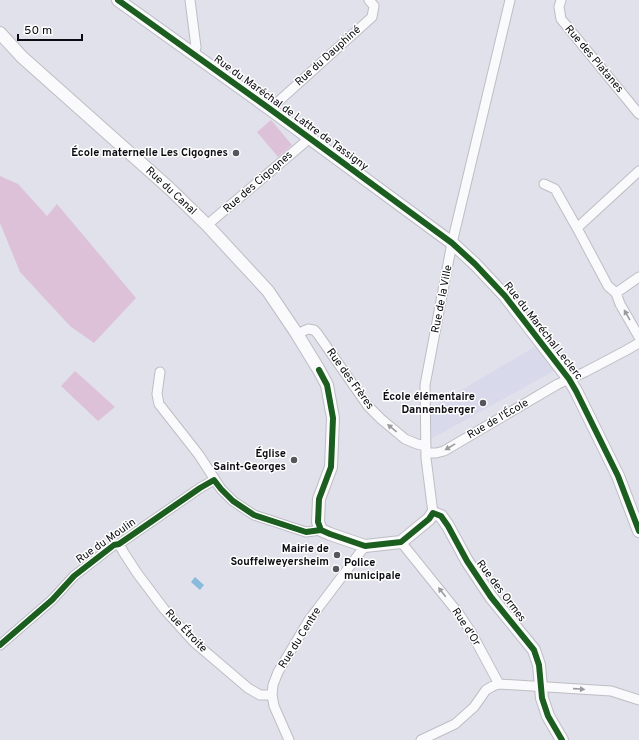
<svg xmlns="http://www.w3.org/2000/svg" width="639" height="740" font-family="Overpass,sans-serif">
<rect width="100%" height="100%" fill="#e1e1eb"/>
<path fill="#d9d9ec" d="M536,346L554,371L431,439V408Z"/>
<path fill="#dcc1d8" d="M271,120L292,145L278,157L257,132Z
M0,176L18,184L47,216L57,204L136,298L94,343L70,326L20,272L0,223Z
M75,371L115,407L98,421L61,386Z"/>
<path fill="#8abbdd" d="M195,577L204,585L200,590L191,582Z"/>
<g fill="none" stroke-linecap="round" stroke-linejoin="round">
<defs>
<path id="street" d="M190,0L196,47L194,54
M561,0L559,7L561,19L639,114
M270,109L372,17L374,6L369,0
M639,171L577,228L608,286L616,293L620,304L639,337
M544,184L555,189L577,228
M207,225L304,143L308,136
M616,293L639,277
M297,334L308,329L314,330L317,333L368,406L381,419L405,439L417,444L426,446
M160,372L157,394L159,404L199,455L221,489L233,501L254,515L306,532L321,530
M426,453H436L444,451L558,384L585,372L625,351L639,343
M433,513L426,458L425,385L452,243L510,0
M401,542L459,614L471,632L499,684
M119,544L124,553L137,573L164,609L194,642L248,688L260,695H272
M0,645L52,600L74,576L114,545L119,544L200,488L214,480
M289,740L274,706L272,695L273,685L278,672L309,620L365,546
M421,740L455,724L474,707L486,690L493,686L499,684L611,691L639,700"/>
<path id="secondary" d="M118,0L270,109L452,243L475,264L505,296L569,379L576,391L618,476L639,531
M0,33L22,57L169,188L207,225L268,291L297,334L319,370L327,385L333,418L331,467L319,499L318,522L321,530L330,534L365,546L401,542L429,519L433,513L441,516L448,526L467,561L491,597L534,650L539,665L542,698L548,716L562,740"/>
</defs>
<use href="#street" stroke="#bdbdc4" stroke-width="11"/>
<use href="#secondary" stroke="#bdbdc4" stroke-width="14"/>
<use href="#street" stroke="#fafafc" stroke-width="9"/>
<use href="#secondary" stroke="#fafafc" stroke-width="12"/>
<defs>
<path id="cycleway" d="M118,0L270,109L452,243L475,264L505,296L569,379L576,391L618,476L639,531
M319,370L327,385L333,418L331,467L319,499L318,522L321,530
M321,530L330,534L365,546L401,542L429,519L433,513L441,516L448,526L467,561L491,597L534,650L539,665L542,698L548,716L562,740
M0,645L52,600L74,576L114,545L119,544L200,488L214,480L221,489L233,501L254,515L306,532L321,530"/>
</defs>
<use href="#cycleway" stroke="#fff" stroke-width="8"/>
<use href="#cycleway" stroke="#1b5e20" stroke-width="6"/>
</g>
<defs><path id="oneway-solid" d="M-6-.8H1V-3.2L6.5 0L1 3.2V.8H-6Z"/></defs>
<g fill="#9b9a9e">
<use href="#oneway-solid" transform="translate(627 315) rotate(-120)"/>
<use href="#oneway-solid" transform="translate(392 428) rotate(-141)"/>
<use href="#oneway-solid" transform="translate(450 447) rotate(149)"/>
<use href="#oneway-solid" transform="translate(442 592) rotate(-128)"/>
<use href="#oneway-solid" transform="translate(579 689) rotate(4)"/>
</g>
<g fill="#57565d" stroke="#fff" stroke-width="1.5">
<circle cx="236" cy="153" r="4"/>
<circle cx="483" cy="403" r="4"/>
<circle cx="294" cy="460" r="4"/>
<circle cx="337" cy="555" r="4"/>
<circle cx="336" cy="569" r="4"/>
</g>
<g text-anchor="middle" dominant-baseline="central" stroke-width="3" stroke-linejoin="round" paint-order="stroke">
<g font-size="11" fill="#0c0b11" stroke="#fff">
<text transform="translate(328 56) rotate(-42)">Rue du Dauphiné</text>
<text transform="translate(594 59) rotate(50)">Rue des Platanes</text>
<text transform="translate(291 113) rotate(36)">Rue du Maréchal de Lattre de Tassigny</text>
<text transform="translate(258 182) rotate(-41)">Rue des Cigognes</text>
<text transform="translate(171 191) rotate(43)">Rue du Canal</text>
<text transform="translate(442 299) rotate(-79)">Rue de la Ville</text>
<text transform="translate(543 331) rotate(52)">Rue du Maréchal Leclerc</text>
<text transform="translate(350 379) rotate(54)">Rue des Frères</text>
<text transform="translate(498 419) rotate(-30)">Rue de l'École</text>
<text transform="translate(106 541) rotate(-35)">Rue du Moulin</text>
<text transform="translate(501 591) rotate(53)">Rue des Ormes</text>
<text transform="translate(466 627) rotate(57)">Rue d'Or</text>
<text transform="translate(186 631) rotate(46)">Rue Étroite</text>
<text transform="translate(300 638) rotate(-58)">Rue du Centre</text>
</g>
<g font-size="11" font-weight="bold" fill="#0c0b11" stroke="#fff" text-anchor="end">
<text x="228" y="153">École maternelle Les Cigognes</text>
<text x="475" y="397">École élémentaire<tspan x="475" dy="13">Dannenberger</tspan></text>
<text x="286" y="454">Église<tspan x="286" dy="13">Saint-Georges</tspan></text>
<text x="329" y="549">Mairie de<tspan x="329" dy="13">Souffelweyersheim</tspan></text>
<text x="344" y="563" text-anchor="start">Police<tspan x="344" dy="13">municipale</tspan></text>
</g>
</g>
<path d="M18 34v6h64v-6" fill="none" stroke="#0c0b11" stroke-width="2"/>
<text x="24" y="34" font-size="12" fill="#0c0b11" stroke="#ffffff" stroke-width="3" paint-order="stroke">50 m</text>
</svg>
